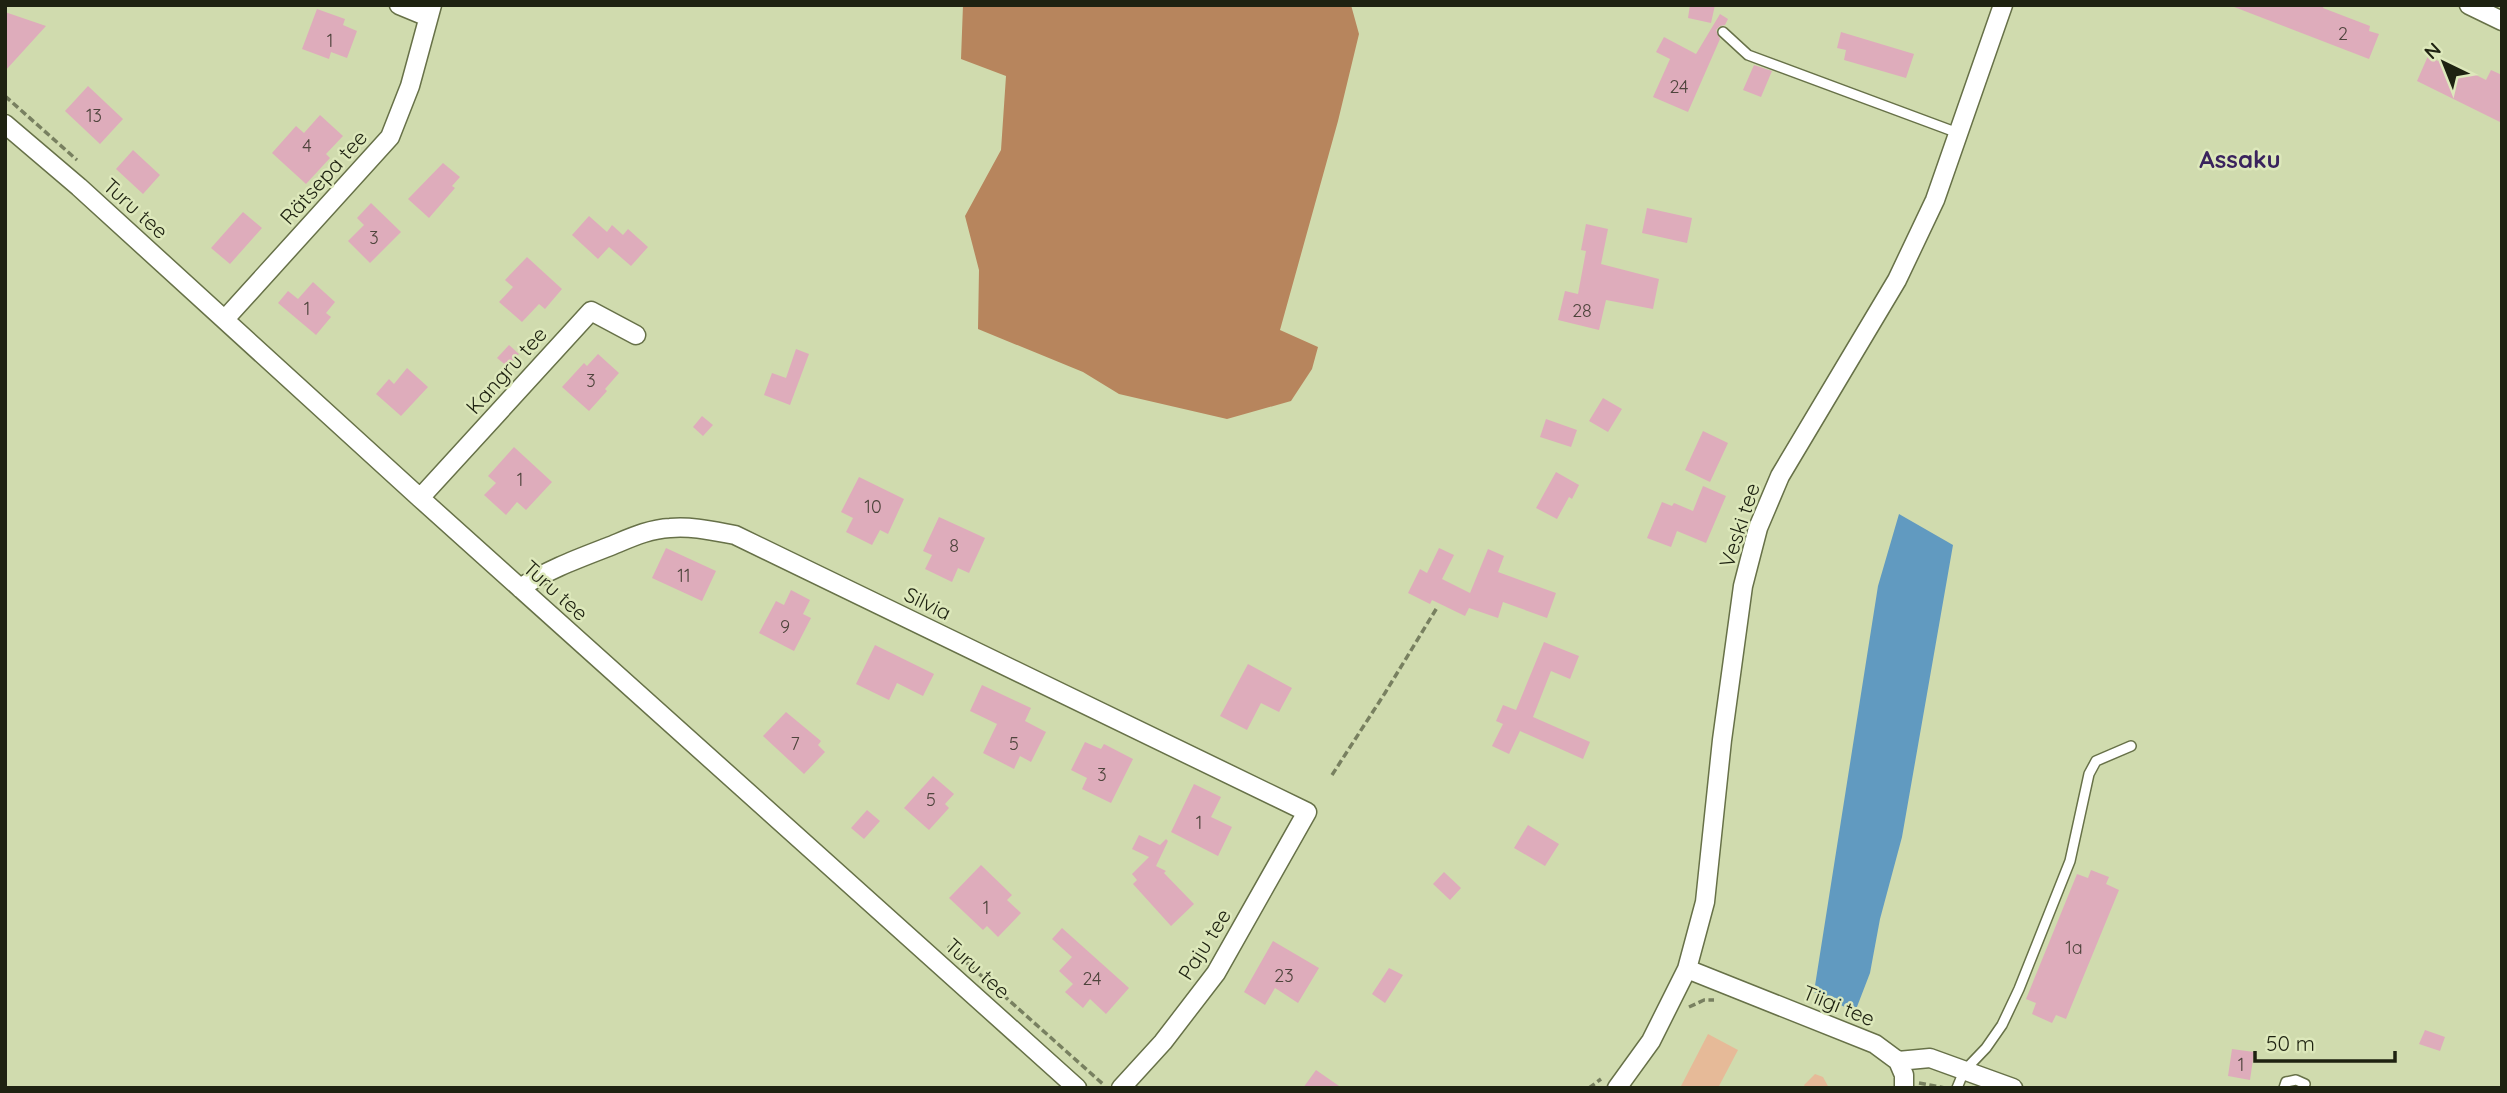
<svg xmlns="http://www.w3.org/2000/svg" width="2507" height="1093" font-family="Quicksand,sans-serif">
<rect width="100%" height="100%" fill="#d0dbae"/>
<path fill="#e6ba98" d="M1708,1034L1738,1050L1718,1088H1680Z
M1815,1074L1823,1077L1829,1088H1806L1804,1085Z"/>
<path fill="#b7855d" d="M963,5H1351L1359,34L1338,121L1280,330L1318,347L1312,369L1291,401L1227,419L1119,394L1083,372L978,329L979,270L965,216L1001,150L1006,76L961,59Z"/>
<path fill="#619ac0" d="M1899,514L1953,545L1902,837L1880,919L1870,973L1855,1012L1814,992L1878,586Z"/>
<path fill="#deacbb" d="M1690,5H1715L1711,23L1688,18Z
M2229,5H2324L2323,8L2370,26L2369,31L2379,34L2369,59Z
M317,9L345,19L343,25L357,31L347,58L331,52L329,59L302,49Z
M5,12L46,26L5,71Z
M1720,14L1728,19L1725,25L1720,26L1716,30L1720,39L1688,112L1653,97L1670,59L1656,52L1664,37L1696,54Z
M1841,32L1914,54L1906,78L1844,60L1846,50L1837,48Z
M2428,56L2438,61L2440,57L2486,80L2491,70L2502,75V123L2417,81Z
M1754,65L1772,71L1761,97L1743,90Z
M88,86L123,119L100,144L65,111Z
M320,115L343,136L326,154L330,158L306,184L272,153L296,126L304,133Z
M133,150L160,175L143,194L116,169Z
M443,163L460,177L452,186L455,188L429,218L408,199Z
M371,203L401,232L370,263L348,241L364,225L357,218Z
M1647,208L1692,218L1687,243L1642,233Z
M243,212L262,228L230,264L211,248Z
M589,216L607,232L612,225L623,235L628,229L648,247L631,266L609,247L598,259L572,235Z
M1586,224L1608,229L1601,264L1659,279L1653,309L1606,300L1599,330L1558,320L1565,291L1578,294L1586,251L1581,250Z
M527,257L562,289L545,309L539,304L522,322L499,302L513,287L505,280Z
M313,282L335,302L326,313L331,317L316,335L278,303L288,291L298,299Z
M509,345L519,354L508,367L497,358Z
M796,349L809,354L790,405L764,395L772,373L786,378Z
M598,354L619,373L605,389L607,391L589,411L562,387L584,363L587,366Z
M407,368L428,387L401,416L376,394L389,379L394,384Z
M1603,398L1622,409L1608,432L1589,421Z
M702,416L713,425L703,436L693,427Z
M1546,419L1577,430L1571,447L1540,437Z
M1703,431L1728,443L1710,482L1685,470Z
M514,447L552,482L526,510L517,502L506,515L484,495L496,483L488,476Z
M1556,472L1579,485L1572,499L1569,497L1557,519L1536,508Z
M859,477L904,499L888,534L880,530L872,545L846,532L853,518L841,512Z
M1703,486L1726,496L1706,543L1677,531L1671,547L1647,538L1662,502L1672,506L1674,503L1693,511Z
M939,517L985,538L969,573L958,568L952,582L925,569L932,555L923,551Z
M666,548L716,571L702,601L652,578Z
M1439,548L1454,555L1442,579L1470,593L1488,549L1504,556L1498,572L1556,593L1547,618L1503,602L1498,618L1469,608L1465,616L1432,600L1430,604L1408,593L1420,569L1427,573Z
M791,590L810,600L803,614L811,618L794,651L759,633L776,601L784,605Z
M1544,642L1579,656L1570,679L1551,671L1533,717L1590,742L1583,759L1520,731L1509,754L1492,746L1503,724L1496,721L1503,705L1516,710Z
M875,645L934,674L923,696L897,683L889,700L856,684Z
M1248,664L1292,688L1279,712L1261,703L1247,730L1220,716Z
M982,685L1031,708L1025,721L1046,732L1031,762L1020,756L1014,769L983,753L997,724L970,711Z
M786,712L821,741L818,745L825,752L804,774L763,736Z
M1085,742L1101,749L1104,744L1133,759L1111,803L1082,789L1087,778L1071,770Z
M933,776L954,794L945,804L949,808L929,830L904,808Z
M1194,784L1221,797L1211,817L1232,827L1218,856L1171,832Z
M867,810L880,821L864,839L851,828Z
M1528,825L1559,844L1545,866L1514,848Z
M1139,835L1160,845L1166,839L1168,841L1156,866L1166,871L1164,873L1194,904L1171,926L1133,884L1137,880L1132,874L1149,857L1132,849Z
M981,865L1012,895L1007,900L1021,913L998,937L987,926L983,930L949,898Z
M2091,870L2109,877L2106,884L2119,890L2066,1019L2056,1015L2052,1023L2032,1014L2036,1003L2026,999L2077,874L2088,878Z
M1444,872L1461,888L1450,900L1433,884Z
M1062,928L1129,988L1106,1014L1090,999L1083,1008L1065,992L1073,984L1059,971L1072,957L1052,939Z
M1273,941L1319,968L1298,1003L1275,988L1265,1005L1244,992Z
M1389,968L1403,975L1385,1003L1372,994Z
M2425,1030L2445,1037L2440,1051L2419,1044Z
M2232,1049L2254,1052L2250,1080L2228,1076Z
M1316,1070L1342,1088H1303Z"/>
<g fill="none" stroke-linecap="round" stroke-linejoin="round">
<defs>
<path id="service" d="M1723,32L1748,55L1958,133
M1957,1088L1964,1071L1986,1048L2002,1025L2019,989L2070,861L2089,774L2096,761L2131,746
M2284,1088L2286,1082L2296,1080L2305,1084"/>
<path id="minor" d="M399,5L428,17
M2469,5L2502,21
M5,124L79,187L420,498L1077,1088
M225,319L390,137L410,86L432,5
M420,498L591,311L636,335
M520,588C547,570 577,559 608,547C628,539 648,529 670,528C692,526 713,531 735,535L1307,812L1216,973L1163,1042L1121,1088
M1687,969L1875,1044L1898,1061L1930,1058L2013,1088
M1898,1061L1904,1075V1088
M1617,1088L1651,1041L1687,969L1705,902L1722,740L1743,586L1758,528L1780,476L1897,280L1935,200L2003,5"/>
</defs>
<use href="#service" stroke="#677148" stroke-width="12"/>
<use href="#minor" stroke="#677148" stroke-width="21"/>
<path stroke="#788060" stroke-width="3.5" stroke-dasharray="7 3.5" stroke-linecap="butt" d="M5,96L77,160
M1332,775L1385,693L1438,606
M948,946L1104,1085
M1689,1007L1704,1000H1714
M1919,1083L1945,1088
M1589,1088L1601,1079"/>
<use href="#service" stroke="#fff" stroke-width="9"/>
<use href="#minor" stroke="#fff" stroke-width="18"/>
</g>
<g text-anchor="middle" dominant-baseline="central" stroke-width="5" stroke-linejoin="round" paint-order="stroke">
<g font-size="18" fill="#4e443c">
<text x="2343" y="33">2</text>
<text x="330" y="40">1</text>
<text x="1679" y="86">24</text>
<text x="94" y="115">13</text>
<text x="307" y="145">4</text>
<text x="374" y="237">3</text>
<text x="307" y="308">1</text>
<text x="1582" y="310">28</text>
<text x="591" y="380">3</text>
<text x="520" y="479">1</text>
<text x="873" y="506">10</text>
<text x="954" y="545">8</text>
<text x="684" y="575">11</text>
<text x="785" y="626">9</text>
<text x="795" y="743">7</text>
<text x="1014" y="743">5</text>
<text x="1102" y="774">3</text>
<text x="931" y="799">5</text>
<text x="1199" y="822">1</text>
<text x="986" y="907">1</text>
<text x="2074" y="947">1a</text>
<text x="1284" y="975">23</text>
<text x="1092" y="978">24</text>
<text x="2241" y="1064">1</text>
</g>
<g font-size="21" fill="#1e2211" stroke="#dde8bb">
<text transform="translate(323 177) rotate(-48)">Rätsepa tee</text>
<text transform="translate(136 208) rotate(42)">Turu tee</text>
<text transform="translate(506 370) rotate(-48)">Kangru tee</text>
<text transform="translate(1739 525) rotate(-72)">Veski tee</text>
<text transform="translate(556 590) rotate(42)">Turu tee</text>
<text transform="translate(928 603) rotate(26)">Silvia</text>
<text transform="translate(1204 944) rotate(-58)">Paju tee</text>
<text transform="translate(978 968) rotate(42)">Turu tee</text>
<text transform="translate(1839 1005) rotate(22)">Tiigi tee</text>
</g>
<g font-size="24" font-weight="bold" fill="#3a235d" stroke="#dde8bb">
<text x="2240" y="159">Assaku</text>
</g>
</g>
<rect width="2507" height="1093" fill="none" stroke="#1e2211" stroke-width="14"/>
<g transform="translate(2444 63) rotate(317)" stroke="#dde8bb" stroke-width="5" paint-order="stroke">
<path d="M0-5L12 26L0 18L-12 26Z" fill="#1e2211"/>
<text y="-10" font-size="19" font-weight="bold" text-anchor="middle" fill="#1e2211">N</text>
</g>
<path d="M2255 1051v10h140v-10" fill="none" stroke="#1e2211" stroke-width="3.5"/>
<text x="2266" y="1051" font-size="21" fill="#1e2211" stroke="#dde8bb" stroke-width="5" paint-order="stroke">50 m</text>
</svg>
